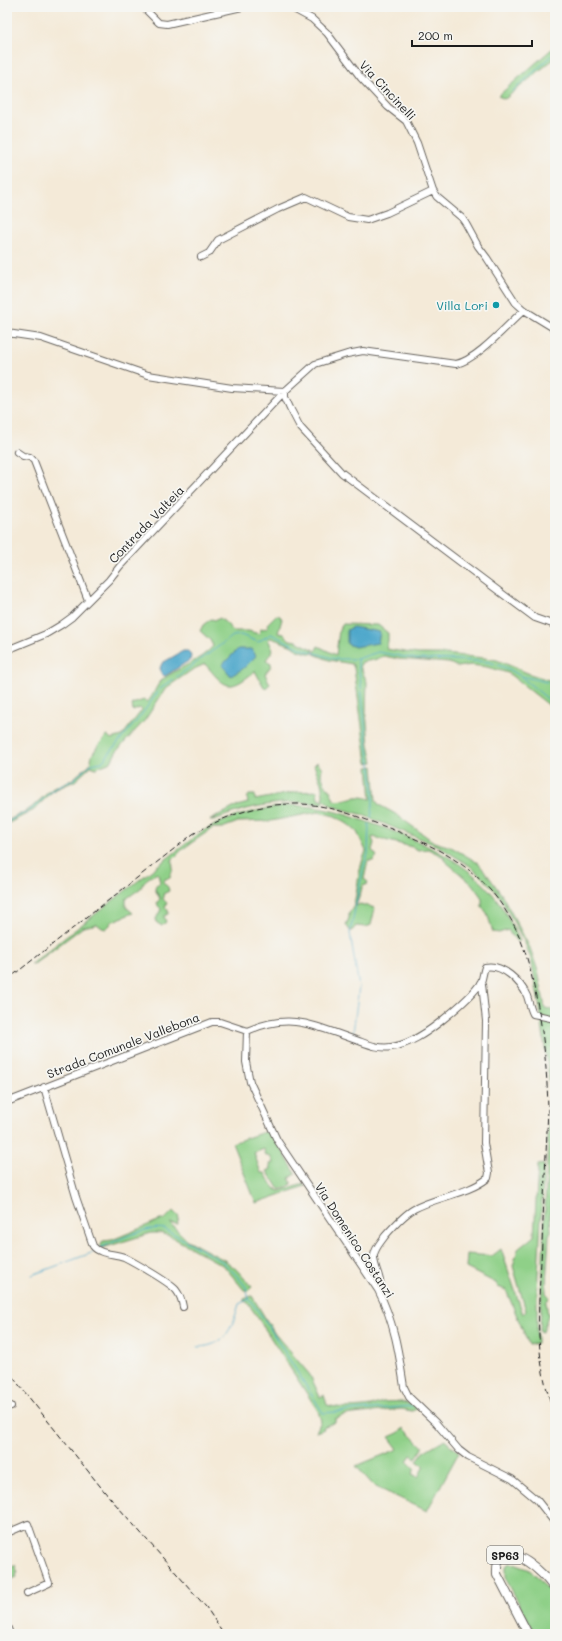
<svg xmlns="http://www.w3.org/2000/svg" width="562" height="1641" font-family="Mali,sans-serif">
<rect width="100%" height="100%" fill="#f6f6f2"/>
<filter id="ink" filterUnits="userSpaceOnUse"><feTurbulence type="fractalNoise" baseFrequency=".025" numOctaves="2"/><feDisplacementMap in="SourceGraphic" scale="8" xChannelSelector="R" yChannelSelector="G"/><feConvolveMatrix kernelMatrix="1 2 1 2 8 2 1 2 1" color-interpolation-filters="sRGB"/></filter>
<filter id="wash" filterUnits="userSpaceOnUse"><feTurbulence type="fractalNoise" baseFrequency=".012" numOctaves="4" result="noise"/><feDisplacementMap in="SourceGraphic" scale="16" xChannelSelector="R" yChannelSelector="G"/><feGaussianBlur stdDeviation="0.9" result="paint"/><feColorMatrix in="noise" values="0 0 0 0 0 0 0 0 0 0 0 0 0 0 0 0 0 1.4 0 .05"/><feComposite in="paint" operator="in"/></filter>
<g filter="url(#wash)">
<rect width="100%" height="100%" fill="#f4ead8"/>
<path fill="#8fd088" stroke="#567652" d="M555,46V58L505,99L498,96Z
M276,615L280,616L282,619L278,633L284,634L290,640L296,641L314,650L312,654L297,650L296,648C288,644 280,641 271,638L268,639L273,650L266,660L271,663V666L265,674L270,684L265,689L255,671C228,694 225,687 205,664L192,670L166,688L145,720L116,752L111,762L96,768L91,766L75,781L54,790L34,810L7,824V821L31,808L53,788L73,779L90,764L92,755L99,744L107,736L112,739L122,736L142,710L140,708L133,711L132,704L144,700L147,702C154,696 155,686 163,679C179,667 199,662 213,646L210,640L200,631L203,625L211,619L216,620L220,618L228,625L233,631H249L259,634L261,629L267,628L268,626L267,624Z
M343,624L378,625L388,633V641L386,649L418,654H445L484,658L497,660L530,674L555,682V695L551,697L555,701V710L508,673L487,667L471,665L458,667L449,663L399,659L384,656L374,660L362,662L360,666L367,682L366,712L369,744L373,762L367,763L354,668L352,664L329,660L314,654L318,646L336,655L339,630Z
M317,762L322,768L321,774L325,785L329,788L334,800C340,802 345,799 351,798C358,796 364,797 371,799L368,767L373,766L376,800L379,805L394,813L434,842L451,847L470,858L478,863L487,874L502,895L530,948L538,971L545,1008L550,1009L555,1013V1090L553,1128V1156L555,1166L553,1175L554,1189L550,1215L551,1231L549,1235L546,1285V1293L549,1296L548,1300L546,1302L548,1315L543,1332L540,1331L550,1086L540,1009L531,959L525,943L501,899L492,887L470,866L440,847L363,815L332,806L324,800L321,783L314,765Z
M317,791L318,799L324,801L322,804C284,799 247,806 212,821L210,820L237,806L248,803L247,798L249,795H255V800L296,792Z
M290,805C323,806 348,815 379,826C424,843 469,861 498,901C507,914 513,928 520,941L517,942L508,930L499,933L493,932L487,913L482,907V898L472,884L444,860V857L428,849L418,850L412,847L373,837L372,838L374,843L372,850L377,856L373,861H368L364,879L368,882L366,885L363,886L356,906L360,904L375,908L371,925L366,927L356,926L351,932L346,925L349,918V913C357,906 357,877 361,866C362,861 364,856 366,851L357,832L349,825L335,816L318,812L271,821L238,822L222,828H213L184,848L172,860L173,868L170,878L165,879L163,882L168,887L169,891L163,894L164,897L163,899L167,903L165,907L168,910V914L164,916L166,922L162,926L157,923L156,919L161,909L158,906L157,902L160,899L155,889L156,885L160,883L158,873C151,876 143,880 141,888L126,899V907L133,913L111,922L110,925L106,929L102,928L97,924L83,927L34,964H31L201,832C232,815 255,810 290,805Z
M270,1130L296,1174L289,1178L292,1184L285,1188H278L267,1171L271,1169L270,1164L273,1163L270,1156H266L264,1149L254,1153L261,1173H265L272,1186L279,1191L304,1184L305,1186L256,1203L232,1143Z
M544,1164L537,1293V1343L529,1345L506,1290L498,1287L496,1283L466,1268L467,1254L492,1256L501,1249L523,1314L526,1311L513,1266L518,1249L534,1236L538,1165Z
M173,1211L179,1217L177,1224L170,1223L187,1240L226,1261L236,1269L252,1287L248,1291L244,1290L224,1266L170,1236L160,1233H151L99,1249L103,1241L112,1240L160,1220H164Z
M252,1296L275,1334L310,1375L320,1397L324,1395L327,1405C341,1409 357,1408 371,1406C375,1405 378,1403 383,1402C394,1401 409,1401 419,1408L412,1411L401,1409L344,1415L335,1419V1422L323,1427L324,1429L316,1432L321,1421L318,1411L254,1312L246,1301L244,1302V1299Z
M404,1428L423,1447L416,1458L411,1455L407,1461L415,1469L412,1474L418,1477L424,1466L417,1461L423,1452L445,1439L450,1445L459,1452L427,1511L374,1486L356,1466L398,1449L389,1437L398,1433Z
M511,1563L528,1569L537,1576L555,1599V1634H535L506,1579V1566Z
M11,1564L13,1567L15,1565L18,1573L16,1574L17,1577L10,1580L7,1565Z"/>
<path fill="#4da7cb" stroke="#346274" d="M353,627L380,632L378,643L355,647L347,644V630Z
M238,649H252L256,656L244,668L231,676L222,665Z
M183,651H188L191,656L190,660L165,676L162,675L160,668L162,663Z"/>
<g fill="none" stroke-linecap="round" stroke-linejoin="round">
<path stroke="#4da7cb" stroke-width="1" d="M512,92L555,53
M357,659C362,684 363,710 366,735C369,763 377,791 371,818
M521,676L555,684
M7,822L32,809L54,789L73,780L91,764L102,762L139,718L160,689L233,636L241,635L258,642L271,634L302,649L335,659H357L378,652L416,659L458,660L489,662L509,669L519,675L555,705
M353,1033L359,987L350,933L364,865L368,854L369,824
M100,1248C117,1241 146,1225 165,1229L223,1262L237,1276L246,1287L249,1299L264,1319L323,1413L412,1406
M32,1275L94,1252
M198,1347C227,1346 232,1327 239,1304L249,1299"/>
</g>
</g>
<g filter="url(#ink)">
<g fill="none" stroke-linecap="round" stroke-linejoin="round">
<defs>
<path id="minor" d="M143,7L159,23L167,24L242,7
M290,7L312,19L327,33L361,78L388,107L406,121L417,143L433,191L437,197L462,218L466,224L478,246L487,258L516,303L524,310L555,329
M201,257L209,253L218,240L278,209L306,197L348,217L367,220L387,213L433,191
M7,333L41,338L148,375L232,388L285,391V397L290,408L300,427L342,473L500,592L535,618L555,625
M17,452L23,456L30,457L34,461L88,600
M7,650L46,634L61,625L72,617L109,580L120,566L285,391L315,364L347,354L363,351L456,364C477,360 507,325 524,310
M541,1016L555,1019
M247,1031L246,1062L250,1082L277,1140L378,1290C394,1321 399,1353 404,1387L409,1397L436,1423L459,1450L468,1457L512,1479L537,1500L555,1523
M247,1031C293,1011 316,1027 359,1041C370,1045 380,1049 391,1047C409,1045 426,1033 440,1022C450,1014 475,993 481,982C483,977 483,972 485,967C502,963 521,982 527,996C529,1002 530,1008 533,1014L538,1015
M44,1087L76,1197L93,1246C100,1255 114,1253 124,1257C134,1262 169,1282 176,1290C180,1295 182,1301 183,1307
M7,1102L212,1022H220L247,1031
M378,1290L381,1288C381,1275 373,1266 374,1255C375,1248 381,1242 385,1236C392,1228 405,1214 414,1209C438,1196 466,1195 488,1178L489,1173L484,1143L486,1021L482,984L480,983
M7,1407L11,1406
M7,1533L28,1524L49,1583L27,1593
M7,1626L10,1634"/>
<path id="major" d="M528,1634L497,1574C495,1539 527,1559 540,1572C546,1577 550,1583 555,1589"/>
</defs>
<use href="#minor" stroke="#68645e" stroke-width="8"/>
<use href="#major" stroke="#68645e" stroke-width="10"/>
<use href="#minor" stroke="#fff" stroke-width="6"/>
<use href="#major" stroke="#fff" stroke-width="8"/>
<path stroke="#1c1c1c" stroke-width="1" stroke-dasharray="6 3" stroke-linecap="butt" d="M7,980L193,834C225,816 257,804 293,804C324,803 350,814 378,824C432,844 480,865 510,918C525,943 531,972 537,1001C544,1038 547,1071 548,1109C546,1154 544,1198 542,1243C539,1304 532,1356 555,1414
M7,1370L104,1491L206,1607L224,1634"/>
</g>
</g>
<circle fill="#0f9aa8" stroke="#f6f6f2" stroke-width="1.5" cx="496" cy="305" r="4"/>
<g text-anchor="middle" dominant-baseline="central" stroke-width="3.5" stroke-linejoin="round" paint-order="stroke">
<rect fill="#f6f6f2" stroke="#5d5d5c" stroke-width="1" x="487" y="1546" width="36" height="18" rx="3"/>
<g font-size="11" font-weight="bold" fill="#1c1c1c">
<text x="505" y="1555">SP63</text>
</g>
<g font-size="12" fill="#1c1c1c" stroke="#f6f6f2">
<text transform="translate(388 90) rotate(47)">Via Cincinelli</text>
<text transform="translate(146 524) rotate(-46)">Contrada Valteia</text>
<text transform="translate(123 1045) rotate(-21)">Strada Comunale Vallebona</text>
<text transform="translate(355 1240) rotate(57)">Via Domenico Costanzi</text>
</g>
<g font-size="12" fill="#0d838f" stroke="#f6f6f2" text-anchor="end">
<text x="488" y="305">Villa Lori</text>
</g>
</g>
<rect width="562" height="1641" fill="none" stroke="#f6f6f2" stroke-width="24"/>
<path d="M412 40v6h120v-6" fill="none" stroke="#1c1c1c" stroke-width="2"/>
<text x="418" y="40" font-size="12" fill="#1c1c1c" stroke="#f6f6f2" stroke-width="3" paint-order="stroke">200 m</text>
</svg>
